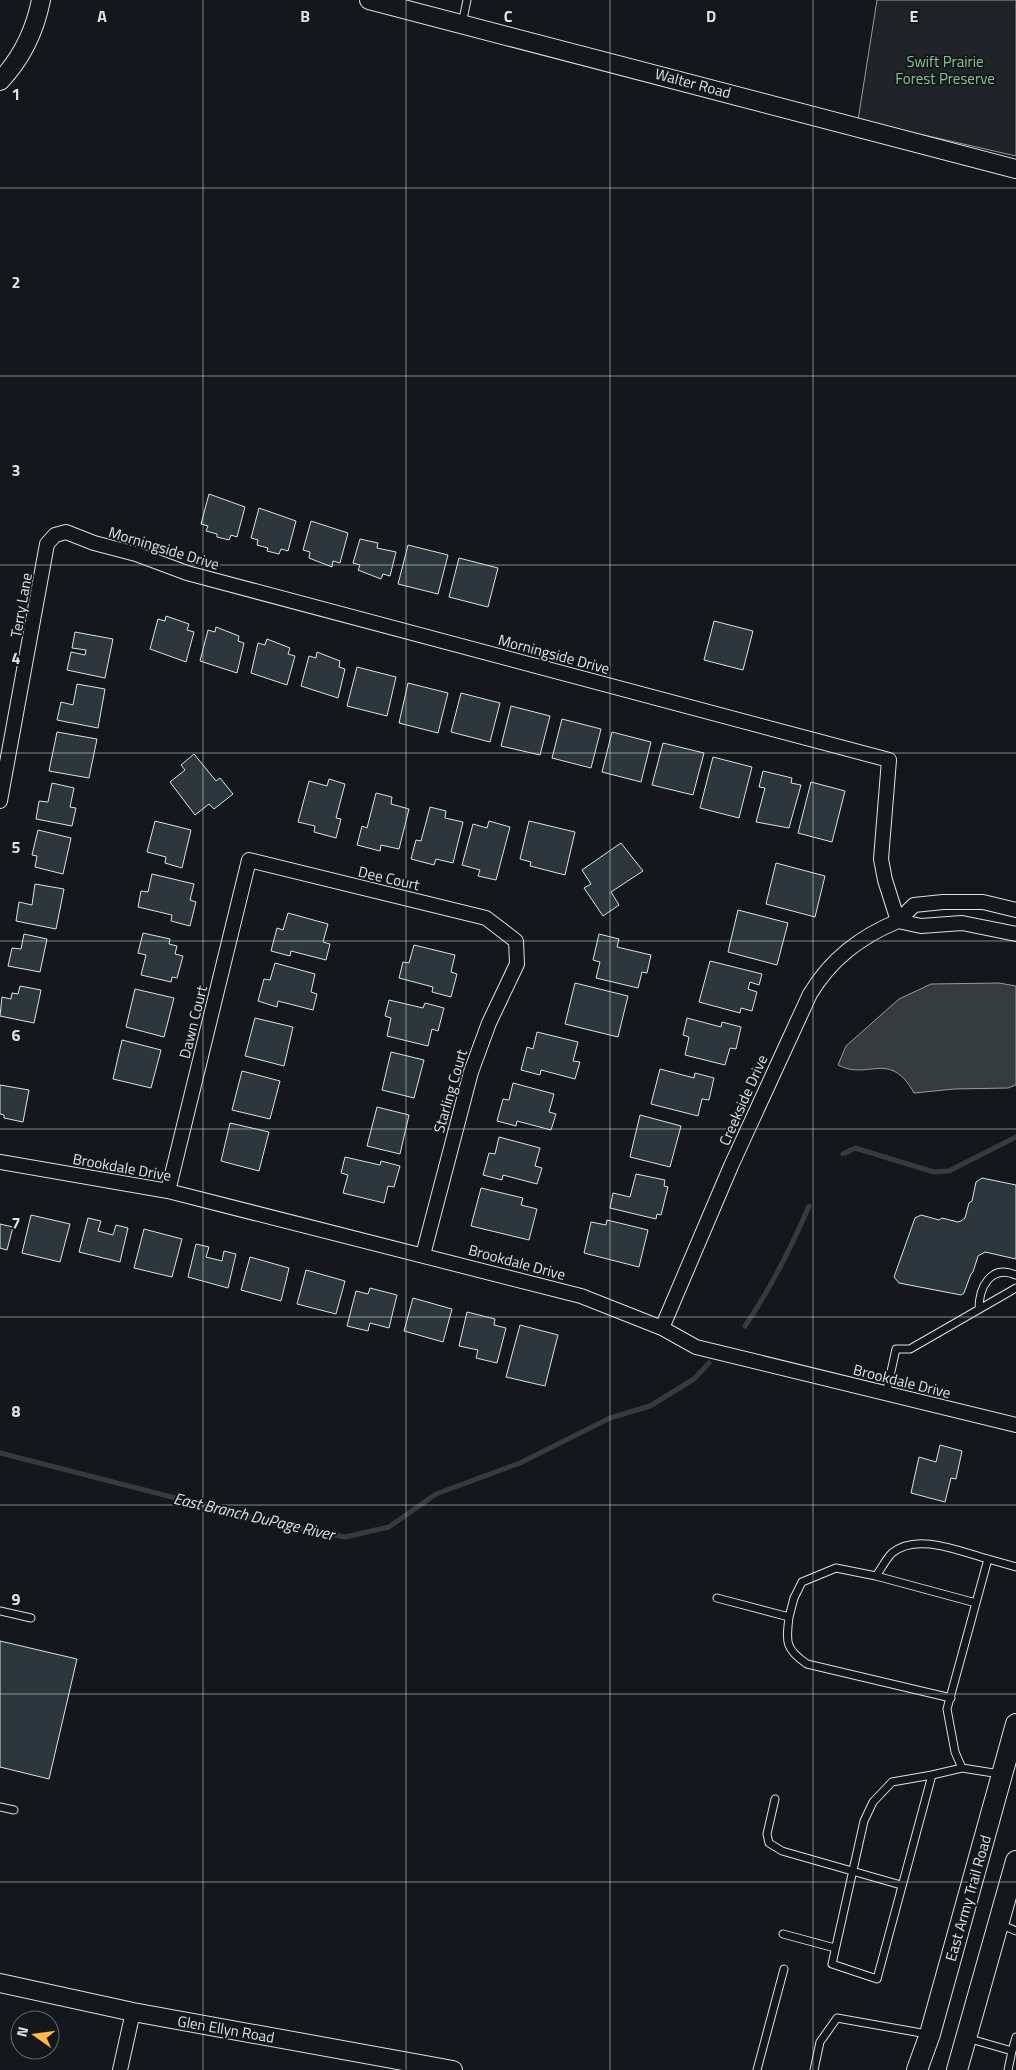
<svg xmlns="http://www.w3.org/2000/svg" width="1016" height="2070" font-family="'Titillium Web',sans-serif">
<rect width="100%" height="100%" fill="#14181c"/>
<path fill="#202428" stroke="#939e99" d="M877,0H1016V156L858,120Z"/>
<path fill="#363b3e" stroke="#939e99" d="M999,983L1016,986V1085L1008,1088L954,1089L914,1093C890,1049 868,1081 838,1065L846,1046L899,999L931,984Z"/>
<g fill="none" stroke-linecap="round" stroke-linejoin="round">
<path stroke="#363b3e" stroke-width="5" d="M843,1154L855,1148L934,1172L949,1171L1016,1137
M745,1326C771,1288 791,1248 809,1206
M0,1453L269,1522L345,1537L389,1527L436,1494L520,1463L610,1418L650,1406L694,1379L709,1363"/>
</g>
<path fill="#2c363c" stroke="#d8e6dc" d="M209,494L245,507L237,537L231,535L229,540L217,537V534L206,531L208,526L201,524Z
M259,508L296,521L288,551L281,549L279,554L267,551L268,548L257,545L258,540L251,538Z
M311,521L348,533L340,563L333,561L332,567L309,558L310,552L303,550Z
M360,539L378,543L377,548L396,552L390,576L383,574L381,579L358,570L360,565L353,563Z
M408,545L448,555L438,594L398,584Z
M459,558L498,568L488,607L449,597Z
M166,616L189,624L187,630L194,632L186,662L150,649L158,619L165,621Z
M714,621L753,631L743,670L704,660Z
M216,627L239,636L238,641L244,643L237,673L200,661L208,630L215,632Z
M75,632L113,639L105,678L67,670L71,652L85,655L86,650L72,648Z
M267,639L290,648L288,654L295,656L287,685L251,673L258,643L265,645Z
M317,652L340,661L339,667L345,669L338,698L301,686L309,656L316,658Z
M357,667L396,677L387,716L347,706Z
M408,683L448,693L438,733L399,723Z
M77,684L105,689L98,728L57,720L61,702L73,705Z
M461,693L500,703L490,742L451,732Z
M511,706L550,716L540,755L501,746Z
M562,719L601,729L591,768L552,758Z
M57,732L97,739L89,778L49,771Z
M612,732L651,742L641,782L602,772Z
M663,743L704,753L693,795L652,785Z
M194,754L216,781L220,778L233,794L214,809L209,804L195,815L170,782L185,770L181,765Z
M713,757L752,767L739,818L700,808Z
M763,771L792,778L791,783L801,785L789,828L756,822L765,788L759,787Z
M329,779L345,784L336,818L341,819L336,838L314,832L315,826L298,822L309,781L327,786Z
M811,782L845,791L832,842L798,833Z
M52,783L74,788L70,807L76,808L72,826L36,819L39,801L48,802Z
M376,793L392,797L391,804L409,809L399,849L381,845L380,851L357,845L362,826L367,828Z
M430,807L446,811L445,818L463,822L453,863L436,859L434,865L411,859L416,840L421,841Z
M155,821L191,830L182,868L165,863L166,857L147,852Z
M489,821L510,827L496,880L478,876L480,870L462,865L473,824L487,828Z
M529,821L575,832L565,875L530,866L531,862L520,859Z
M38,830L71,838L63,874L35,867L37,856L32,855Z
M621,843L643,871L611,892L619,905L603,916L584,888L591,884L582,870Z
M776,863L825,876L815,917L766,904Z
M152,874L194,884L190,900L196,902L190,926L171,921L172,915L138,907L141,891L148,892Z
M35,884L64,889L56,929L16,921L19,902L32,905Z
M738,910L788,923L777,965L728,952Z
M288,913L328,924L323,942L330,944L326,960L291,951L290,956L271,951L277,928L283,930Z
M143,933L170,939L169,944L177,946L175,954L183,956L177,978L172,977L171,982L141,975L146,955L138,953Z
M24,934L47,939L40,972L8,966L12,948L21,949Z
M599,934L619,939L617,947L651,955L647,973L642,972L638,988L596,978L600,962L593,960Z
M414,945L455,955L451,972L457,974L451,997L432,992L433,987L399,978L403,962L409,963Z
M710,961L762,974L759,985L750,982L748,989L757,992L752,1011L741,1008L740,1013L699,1002Z
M275,963L315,974L311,992L317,994L313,1010L278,1001L277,1007L258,1001L264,979L270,980Z
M575,983L628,996L618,1037L565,1024Z
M20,986L41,990L34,1023L0,1016L2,997L11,999L12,993L18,994Z
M135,989L174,998L164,1037L126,1027Z
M389,1000L423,1008L425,1003L444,1008L438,1031L432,1029L428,1046L387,1036L391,1018L385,1016Z
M255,1018L293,1027L284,1066L245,1056Z
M687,1018L721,1027L722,1022L741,1027L736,1049L730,1048L725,1065L685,1055L689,1037L683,1035Z
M537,1032L578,1042L573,1061L580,1062L575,1079L541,1070L540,1075L521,1070L527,1047L533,1049Z
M122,1040L161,1050L151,1088L113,1079Z
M391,1052L424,1060L414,1098L382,1090Z
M660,1069L694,1078L695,1073L714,1078L709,1100L702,1099L698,1116L651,1104Z
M242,1071L280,1081L270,1119L232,1110Z
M513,1083L554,1094L549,1112L556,1114L551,1130L517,1121L516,1126L497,1121L503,1099L509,1100Z
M0,1085L29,1090L23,1122L4,1118V1115L0,1114Z
M377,1107L409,1115L400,1154L367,1146Z
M640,1115L681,1126L670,1167L630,1157Z
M230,1123L269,1132L259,1171L221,1161Z
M499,1137L540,1148L535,1166L542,1168L537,1184L503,1175L502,1180L483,1175L489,1153L495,1154Z
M345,1157L380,1165L381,1161L400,1166L394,1187L388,1186L384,1203L343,1193L348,1175L341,1173Z
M636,1174L665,1180L664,1186L668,1187L661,1215L657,1214L656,1219L610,1208L613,1193L630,1197Z
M982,1178L1016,1185V1259L985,1252L978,1256L973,1272L971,1274L964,1293L961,1295L899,1283L894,1277L915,1218L921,1215L939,1220L942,1218L958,1222L961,1221L965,1218L969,1203L972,1201L976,1182Z
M481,1188L523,1198L521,1205L537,1209L529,1240L471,1226Z
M31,1215L70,1224L60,1262L22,1253Z
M88,1218L101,1221L98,1231L113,1235L116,1225L128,1228L120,1262L79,1252Z
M607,1220L648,1230L639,1267L584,1253L591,1222L606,1225Z
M0,1224L13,1227L7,1250L0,1248Z
M144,1229L182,1239L172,1277L134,1268Z
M196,1244L209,1247L206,1257L222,1261L224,1251L236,1254L228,1288L188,1277Z
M250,1257L289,1268L281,1301L241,1290Z
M306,1270L345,1281L336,1314L297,1304Z
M370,1288L397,1295L389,1328L370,1323L368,1331L347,1326L356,1291L368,1294Z
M413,1298L452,1309L443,1342L404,1331Z
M467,1312L495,1319L494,1325L506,1328L497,1363L476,1358L478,1350L459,1346Z
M520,1325L558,1335L545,1386L506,1377Z
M940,1445L962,1451L956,1479L951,1478L945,1502L911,1493L919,1457L936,1462Z
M0,1641L77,1659L49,1779L0,1767Z"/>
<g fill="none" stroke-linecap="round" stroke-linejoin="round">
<defs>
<path id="service" d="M462,24L467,0
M979,1309C979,1288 990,1264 1016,1275
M886,1394L896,1349H910L1016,1288
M876,1576C881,1569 886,1559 892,1553C917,1532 961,1552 988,1559
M717,1598L789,1617L794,1598L802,1582L836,1568L876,1576L976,1603
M0,1611L31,1618
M789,1617C786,1642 785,1649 807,1664L951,1698
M962,1768L955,1752L947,1709L988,1559L1016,1567
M932,1775L892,1782L873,1802L864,1821L832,1964L877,1979L932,1775L962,1768L1000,1774
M775,1799L767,1834L769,1843L782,1851L901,1885
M0,1807L14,1810
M1000,1924L1016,1931
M783,1934L835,1948
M967,2038L1012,2051L1008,2070
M1012,2051L1016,2037
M757,2070L784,1969
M814,2070L820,2042L837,2018L927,2034"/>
<path id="minor" d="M0,801L47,544L55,535L66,532L94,543L136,554L187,573L889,760L881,859L885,880L898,921C860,937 831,959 810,994L731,1166L662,1328
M1016,910L983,902H943L914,905L898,921L921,926L962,923L1016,934
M0,1162L168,1191L581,1296L662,1328L696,1347L1016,1425
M168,1191L249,860L486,918L516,941L517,964L489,1023L471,1072L423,1255
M120,2070L133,2012"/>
<path id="tertiary" d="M369,0L1016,169
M0,81C21,59 35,30 41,0
M0,1983L133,2012L453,2070"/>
<path id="secondary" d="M917,2070L930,2034L1016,1724
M957,2070L1016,1861"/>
</defs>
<use href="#service" stroke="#d8e6dc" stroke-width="9"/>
<use href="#minor" stroke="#d8e6dc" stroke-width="16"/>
<use href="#tertiary" stroke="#d8e6dc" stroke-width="20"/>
<use href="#secondary" stroke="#d8e6dc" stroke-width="22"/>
<use href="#service" stroke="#14181c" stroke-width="7"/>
<use href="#minor" stroke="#14181c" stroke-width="14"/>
<use href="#tertiary" stroke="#14181c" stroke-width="18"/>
<use href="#secondary" stroke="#14181c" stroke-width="20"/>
</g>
<path fill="none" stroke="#d8e6dc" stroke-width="1" stroke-opacity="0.55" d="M203,0V2070M406,0V2070M610,0V2070M813,0V2070M0,188H1016M0,376H1016M0,565H1016M0,753H1016M0,941H1016M0,1129H1016M0,1317H1016M0,1505H1016M0,1694H1016M0,1882H1016"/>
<g text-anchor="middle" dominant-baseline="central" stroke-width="4" stroke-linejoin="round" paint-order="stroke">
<g font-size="15" fill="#8ac095" stroke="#14181c">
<text x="945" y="61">Swift Prairie<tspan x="945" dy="17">Forest Preserve</tspan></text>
</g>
<g font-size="15" fill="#d8e6dc" stroke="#14181c">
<text transform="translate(693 83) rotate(15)">Walter Road</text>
<text transform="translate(164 548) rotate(17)">Morningside Drive</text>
<text transform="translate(21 605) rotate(-80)">Terry Lane</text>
<text transform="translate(554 654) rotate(15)">Morningside Drive</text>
<text transform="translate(389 878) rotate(13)">Dee Court</text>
<text transform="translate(193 1022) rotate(-76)">Dawn Court</text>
<text transform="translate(450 1091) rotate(-74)">Starling Court</text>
<text transform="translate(743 1100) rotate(-66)">Creekside Drive</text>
<text transform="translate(122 1167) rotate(10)">Brookdale Drive</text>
<text transform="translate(517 1262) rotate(15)">Brookdale Drive</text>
<text transform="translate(902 1381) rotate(14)">Brookdale Drive</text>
<text transform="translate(968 1898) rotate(-74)">East Army Trail Road</text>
<text transform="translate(226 2029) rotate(10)">Glen Ellyn Road</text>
</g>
<g font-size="16" font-style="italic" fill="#d8e6dc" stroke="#14181c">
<text transform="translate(254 1516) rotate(13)">East Branch DuPage River</text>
</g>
</g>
<g font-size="16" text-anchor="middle" font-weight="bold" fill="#d8e6dc" stroke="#14181c" stroke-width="4" stroke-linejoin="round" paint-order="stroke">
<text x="102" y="22">A</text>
<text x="305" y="22">B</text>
<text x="508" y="22">C</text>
<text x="711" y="22">D</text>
<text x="914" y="22">E</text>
<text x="16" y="100">1</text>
<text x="16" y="288">2</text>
<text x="16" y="476">3</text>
<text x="16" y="664">4</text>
<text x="16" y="853">5</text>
<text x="16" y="1041">6</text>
<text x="16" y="1229">7</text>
<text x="16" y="1417">8</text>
<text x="16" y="1605">9</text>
</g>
<g transform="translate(35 2035) rotate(284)"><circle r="24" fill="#14181c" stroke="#626a69"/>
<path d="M0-4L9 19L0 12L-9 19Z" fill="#ffb74d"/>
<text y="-8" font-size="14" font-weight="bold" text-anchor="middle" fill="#d8e6dc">N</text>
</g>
</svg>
